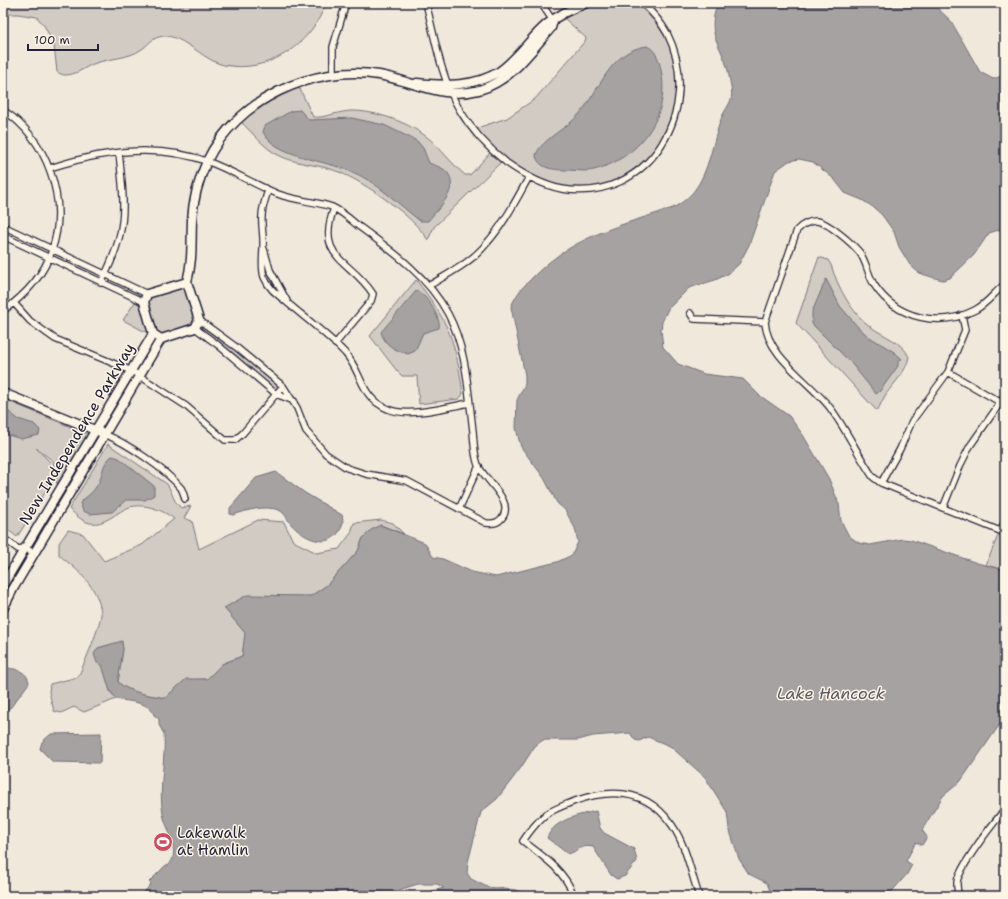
<svg xmlns="http://www.w3.org/2000/svg" width="1008" height="899" font-family="'Shantell Sans',sans-serif">
<rect width="100%" height="100%" fill="#efe8db"/>
<filter id="ink" filterUnits="userSpaceOnUse"><feTurbulence type="fractalNoise" baseFrequency=".025" numOctaves="2"/><feDisplacementMap in="SourceGraphic" scale="8" xChannelSelector="R" yChannelSelector="G"/><feConvolveMatrix kernelMatrix="1 2 1 2 8 2 1 2 1" color-interpolation-filters="sRGB"/></filter>
<g filter="url(#ink)">
<path fill="#d1cbc3" stroke="#7a767f" d="M3,3H326C311,45 268,74 224,65C203,61 179,30 159,37C151,39 148,45 142,49C129,59 108,58 93,64C84,68 76,75 65,75C62,75 59,73 57,72L54,45L45,27L37,17L18,14H3Z
M598,3H638C655,20 669,38 675,61C693,139 618,211 540,180C515,170 495,150 477,130L480,127L507,118L535,99L585,41L586,38L564,18Z
M295,88L300,89L313,117C323,119 341,110 355,111C381,112 416,125 435,144C445,154 454,166 465,175H470L490,153L501,162L434,227L428,240C413,216 366,183 339,172C320,164 297,165 278,155C264,148 252,132 241,122L263,105Z
M819,257L828,260L831,265C838,287 851,313 871,327C883,336 903,342 909,357C906,372 895,382 886,394C883,399 880,406 877,411L796,323Z
M416,280C449,321 456,343 463,394L459,399L419,404L417,376H402L397,371L370,336Z
M183,287L186,289L195,319L193,325L163,335L157,334L146,302L147,298Z
M135,302L142,306V311L151,335L123,320Z
M203,325L214,332L279,387L276,390L201,330Z
M3,399L88,434L57,484L53,461L36,448L50,462L53,480L17,537L3,526Z
M108,444L167,484C174,495 171,498 181,508L191,506L184,518L192,521L199,549L258,520L284,522L293,541L317,553L339,549L351,533L354,523L381,520L393,523L404,534L381,525L363,538L358,551L327,585L311,596L224,608L246,633L242,656L222,664L207,679L186,680L165,698L138,693L123,687L118,682L123,649L121,642L98,648L110,691L116,699L84,712L74,707L61,713L54,711L49,692L50,684L78,677C83,667 102,622 101,613C99,588 78,570 59,555V543L68,530L83,534L104,561L142,545L174,519C163,510 145,503 130,507C117,511 105,526 90,523C81,521 75,514 69,509Z
M999,533L1005,537V570L986,565Z"/>
<path fill="#a6a2a2" stroke="#716f79" d="M718,3H932L951,21L980,72L993,79L1005,75V228L989,233L974,255L950,278L943,280L935,278L919,273L910,265L899,247L894,232L882,215L873,207L862,200L845,193L834,179L813,162L799,159L789,161L775,171L749,245L739,264L728,274L715,280L689,288L668,309L662,322L661,330L663,347L678,364L704,374L743,379L759,395L789,416L803,435L829,479L839,504L841,521L849,536L859,543L870,545L903,539L911,540L977,563L1005,570V717L960,782L943,796L922,830L927,837L922,845L916,842L906,861L912,865L907,874L888,896H772L767,883L749,874L739,859L729,828L727,812L705,777L670,746L648,737L639,741L635,740L630,733L593,736L578,740H543L535,746L520,769L497,799L481,812L468,862L467,873L471,879L487,887L516,890L532,896H440L432,891L444,888L437,884H418L389,893L363,891L317,893L311,896H141L151,884L149,882L166,865L168,866C182,852 166,829 163,814C158,789 166,760 164,734L159,725V719L154,715C149,701 129,702 116,699L110,691L102,665L97,663L94,654L98,648L122,641L123,649L118,682C130,693 149,695 165,698L186,679H207L222,664L242,656L245,633L224,608L247,595L311,596L327,585L358,551L363,538L371,530L380,525L425,543L433,557L443,559L472,572L496,577L557,562L572,555L578,542L575,528L565,510L557,503L544,478L521,447L518,436L516,428L517,400L525,384V375L511,307C517,292 523,287 534,276C573,236 622,225 673,208C682,203 688,198 694,191C709,172 713,141 721,119C723,113 728,107 731,100C733,94 730,82 729,76C724,45 704,37 718,3Z
M647,46C658,51 660,64 662,75C669,119 637,159 594,170C585,172 575,170 566,170C555,170 539,169 536,156C537,145 561,130 570,123C599,100 605,51 647,46Z
M300,110L309,120L352,118L384,125L417,141L423,148L429,163C433,165 442,167 446,171C462,187 438,209 428,221H420C398,204 376,181 350,171C327,161 274,156 263,132L265,126L291,111Z
M826,279L840,306L857,326L868,336L894,352L902,359L898,362V366L880,391L876,394L851,363L812,324V312Z
M416,291C425,292 442,319 439,328L423,333L415,351L408,354C395,350 385,346 381,332Z
M3,407L18,419L34,424L40,430L39,435L21,439L5,434L3,433Z
M112,456L119,458L154,486V495L145,500H126L112,512L90,514L83,511L80,503C85,497 92,494 96,487C104,476 100,465 112,456Z
M276,472L305,493L342,515C344,521 342,527 339,532C326,550 302,537 291,524C287,519 285,513 279,510C264,505 248,510 233,515L230,514V508L256,478Z
M8,668C17,669 28,672 29,683L11,707L4,711L3,669Z
M101,733L100,763L53,762L40,749L42,742L51,734Z
M596,811L600,828L604,833L634,849L637,861L625,876L617,879L611,875L593,847C581,844 577,852 568,854L547,838C554,819 580,815 596,811Z"/>
<g fill="none" stroke-linecap="round" stroke-linejoin="round">
<defs>
<path id="street" d="M426,3C435,38 441,78 459,109C472,131 488,148 507,163C524,175 541,185 562,189C649,204 705,108 667,33C661,22 652,12 642,3
M541,3L553,21
M333,73V47L346,3
M3,110C47,139 69,199 52,250C44,275 24,296 3,311
M50,168C101,151 158,143 209,162C233,171 255,185 278,194C296,201 315,201 332,207C341,211 350,219 357,225C391,250 428,276 448,314C467,349 468,392 473,431C474,443 474,454 478,465C485,481 515,501 502,518C498,523 492,524 486,523L407,481L366,474L347,468L326,454L306,431L297,408L283,386L236,347L199,320
M268,190C266,198 262,207 262,216C261,226 264,236 263,247C263,257 261,267 264,277C270,291 279,295 290,305C308,320 329,336 345,353C363,373 360,398 388,409C407,418 448,407 469,403
M334,208C315,260 351,259 373,294L371,301L335,344
M3,226L147,294
M3,236L144,302
M264,249L270,270L287,301
M101,283C128,231 125,209 119,153
M1005,284C995,292 987,304 975,310C940,328 897,319 875,286C868,276 867,263 860,253C853,244 827,221 816,221C809,221 802,225 797,230L765,322C767,357 811,382 831,409C847,431 858,455 873,477L881,483L1005,533
M430,285C450,273 472,262 487,243C504,224 516,200 529,177
M14,303L30,321L55,339L132,371L186,406L225,440H235L243,433L283,386
M690,313L694,319L765,322
M195,328L218,345L276,394L294,401
M948,372L1005,405
M104,434C127,443 165,469 181,488C183,491 184,495 185,499
M881,483L900,449L912,421L948,372L965,330L962,315
M943,508L960,466L970,446L1005,396
M459,509L479,466
M1001,530L1005,522
M3,538L18,549L25,548L34,553
M574,896C565,871 543,856 523,841C529,832 536,823 545,815C553,809 565,805 575,801C612,788 648,790 672,825C686,845 691,873 699,896
M959,896C957,890 956,884 958,878C968,855 989,829 1005,809"/>
<path id="secondary" d="M417,83C444,86 476,87 500,71C518,58 530,39 546,25C558,15 572,8 587,3
M187,282C193,259 191,243 192,220C193,200 199,179 207,161C236,100 313,64 379,75C413,81 443,100 479,90C511,81 530,52 551,28L553,21
M187,282L199,320L195,328L161,339L153,334L144,302L147,294Z
M3,393L100,432
M3,585L153,334
M3,609L13,589L161,339"/>
</defs>
<use href="#street" stroke="#22223b" stroke-width="8"/>
<use href="#secondary" stroke="#22223b" stroke-width="11"/>
<use href="#street" stroke="#fcf5e5" stroke-width="5.5"/>
<use href="#secondary" stroke="#fcf5e5" stroke-width="8"/>
</g>
</g>
<defs>
<symbol id="stadium-disc" viewBox="-11 -11 22 22"><circle r="9.5" fill="#d1495b" stroke="#fcf5e5"/><path d="M0-5a6.5 5 0 1 0 0 10a6.5 5 0 1 0 0-10ZM-3.5-1.8h7v3.6h-7Z" fill="#fff"/></symbol>
</defs>
<g fill-rule="evenodd">
<use href="#stadium-disc" x="152" y="831" width="22" height="22"/>
</g>
<g text-anchor="middle" dominant-baseline="central" stroke-width="3" stroke-linejoin="round" paint-order="stroke">
<g font-size="15" fill="#22223b" stroke="#fcf5e5">
<text transform="translate(77 434) rotate(-59)">New Independence Parkway</text>
</g>
<g font-size="15" fill="#22223b" stroke="#fcf5e5" text-anchor="start">
<text x="177" y="833">Lakewalk<tspan x="177" dy="17">at Hamlin</tspan></text>
</g>
<g font-size="16" font-style="italic" fill="#575564" stroke="#fcf5e5">
<text x="831" y="693">Lake Hancock</text>
</g>
</g>
<rect width="1008" height="899" fill="none" stroke="#fcf5e5" stroke-width="16"/>
<rect x="8" y="8" width="992" height="883" fill="none" stroke="#22223b" stroke-width="1.5" filter="url(#ink)"/>
<path d="M28 44v6h70v-6" fill="none" stroke="#22223b" stroke-width="2"/>
<text x="34" y="44" font-size="12" fill="#22223b" stroke="#fcf5e5" stroke-width="3" paint-order="stroke">100 m</text>
</svg>
